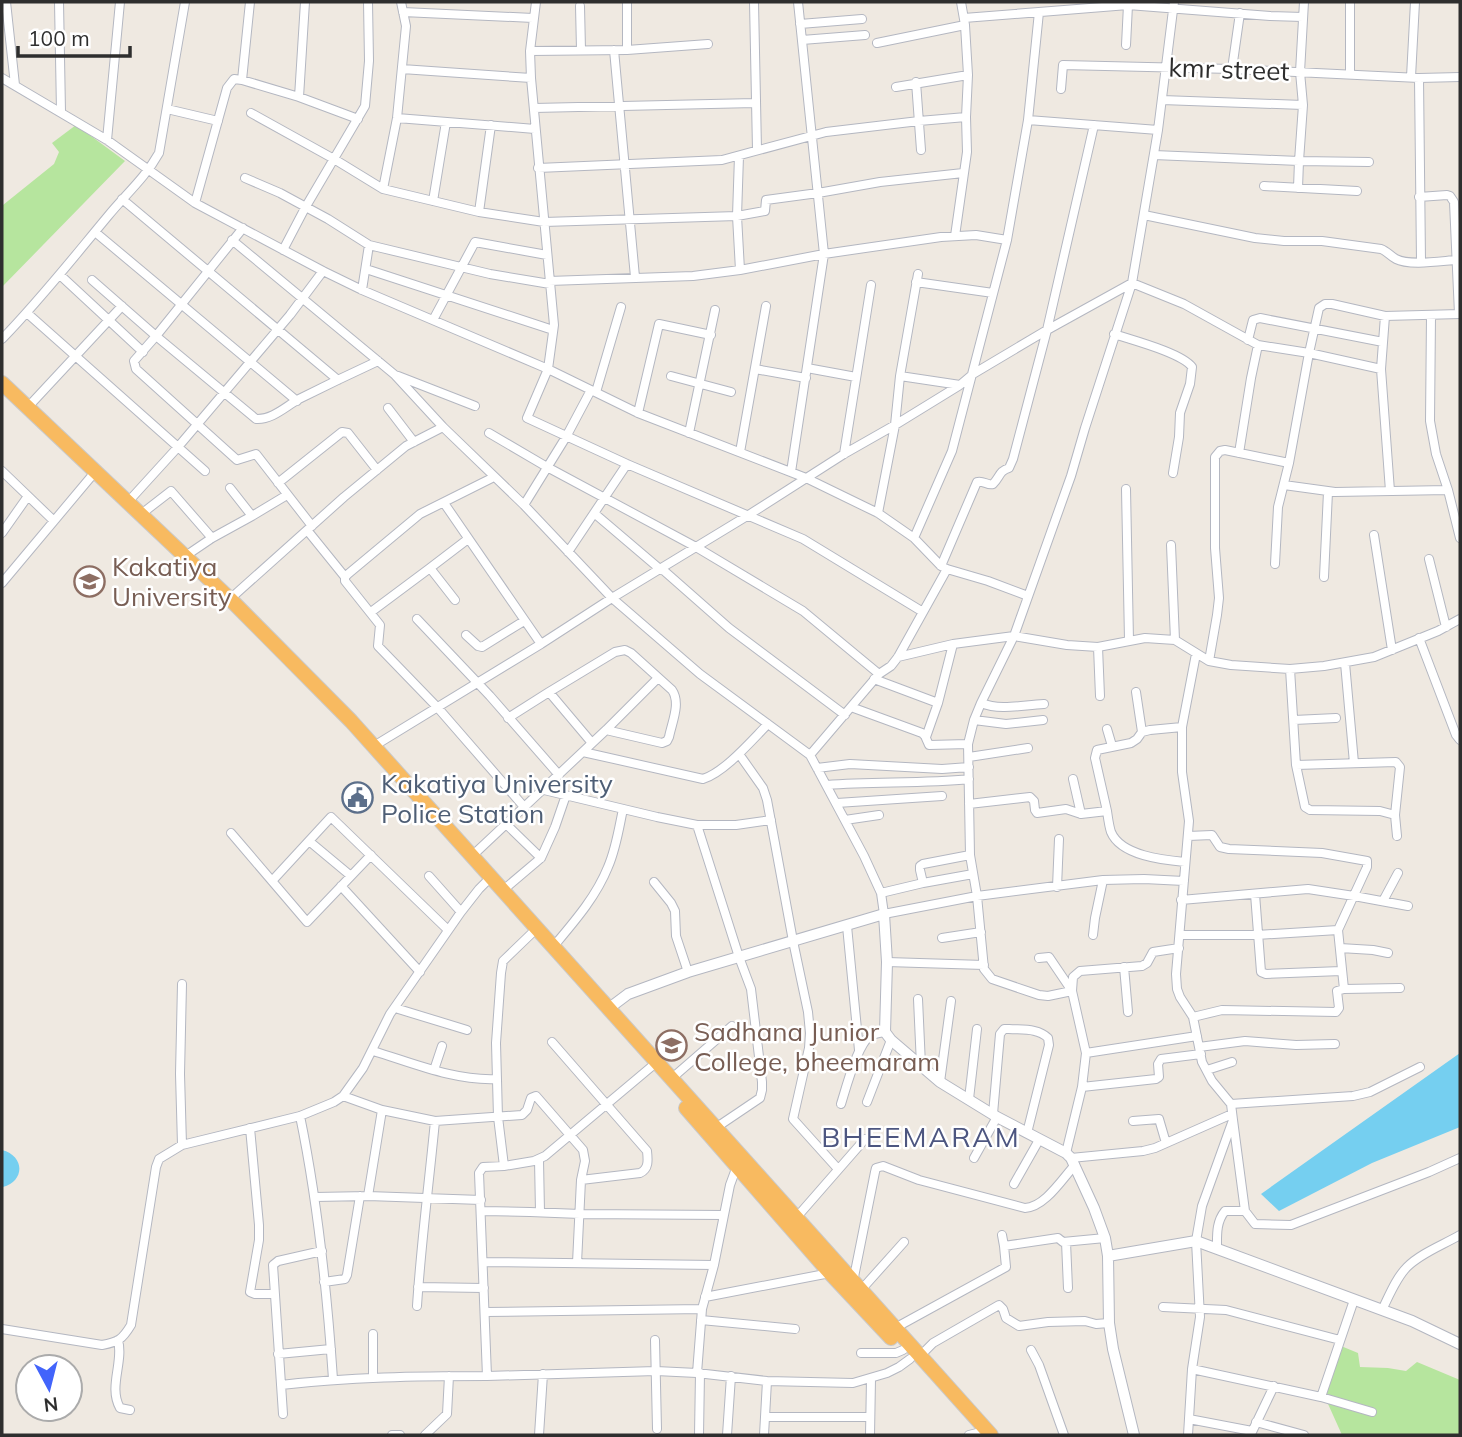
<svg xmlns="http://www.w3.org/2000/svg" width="1462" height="1437" font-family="Mulish,sans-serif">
<rect width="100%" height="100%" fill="#efe9e1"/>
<path fill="#b6e59e" d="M76,125L125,161L2,287V204L3,205L54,164L59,152L52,143Z
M1341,1346L1358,1353L1360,1367L1388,1368L1406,1371L1417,1362L1460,1380V1435H1342L1324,1395Z"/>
<path fill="#75cff0" d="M1460,1053V1127L1372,1163L1279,1211L1261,1194Z
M2,1150C25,1156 25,1181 3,1187Z"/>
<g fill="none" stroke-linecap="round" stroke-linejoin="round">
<defs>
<path id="minor" d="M6,2L15,85
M59,2L61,112
M536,2L530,51L531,78L554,325L548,369L527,418L627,464L803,539L923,612
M754,2L757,150
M580,6L581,50
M403,12L533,18
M964,18L1128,5L1270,16L1303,17
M800,24L862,19
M802,40L865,35
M877,43L965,25
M1126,45L1128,5
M614,50L635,277
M627,50V2
M530,51L627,50L708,44
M402,69L531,78
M1232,69L1240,13
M1350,74V2
M1411,77L1415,2
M2,78L107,140L195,203L323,271L362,290L548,369L638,413L806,478L878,513L914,538L941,566L947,569L988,581L1028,596
M242,80L250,2
M916,82L921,150
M896,87L968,75L965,25L961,2
M1061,89L1063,65L1232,69L1419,78
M299,97L305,2
M1162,100L1303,105
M534,108L755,103
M167,109L218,121
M251,113L334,159L383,189L479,212L544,222L737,216L765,211L766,200L818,193L880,182L963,173
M397,118L535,129
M1028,120L1158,130
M107,140L120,2
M1154,155L1299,161L1303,105L1300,72L1304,2
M739,156L737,216L740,270
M538,168L722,160L826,132L919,121L966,117
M245,178L280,193L328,219L369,245L490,274L550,284
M1264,186L1357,191
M1298,188L1299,161L1369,162
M383,189L397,118L406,26L401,2
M1419,197L1447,195L1450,196L1454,202L1459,314
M122,199L338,380
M433,201L446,122
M195,203L227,88L234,79L242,80L299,97L358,119
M479,212L491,125
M1144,215L1255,238L1284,241H1322L1381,249C1387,251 1390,256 1396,259C1409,266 1441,261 1456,260
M243,228L156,336L256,419C272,420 285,407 299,399C325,386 352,373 378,361
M95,232L297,401
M955,236L967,152L966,117L968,75
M232,240L395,375L443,427L524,505L612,598L700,674L810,755L879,674L891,666L898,657L947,569
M283,250L305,208L365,106L369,61L368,2
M1421,261L1419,78L1460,77
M366,269L553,330
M60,275L143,352
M92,280L156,336L134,361L136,369L237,460L256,454L312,526
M549,281L693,276L740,270L824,254L941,237L976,235L1007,240
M916,282L993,293
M362,290L369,245
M27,313L205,471
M1385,316L1381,369L1390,491
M1431,316L1430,421L1436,454L1448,490L1460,538
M433,320L475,242L547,255
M1114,334C1132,340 1182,353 1192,367L1190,384L1180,413L1179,437L1173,473
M2,339C40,300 73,258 108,216C126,194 145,178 159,153L185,2
M1248,340L1253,320L1260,318L1383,342
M807,368L856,377
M755,369L806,378
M1381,369L1309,353L1319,308L1325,304H1332L1385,316L1460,314
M398,376L475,406
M671,376L731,392
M900,376L960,385
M596,392L621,307
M28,407L122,306
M388,408L414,442
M638,413L659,324L711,335
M489,433L547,467L696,547L803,611L879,674
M689,433L715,310
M740,452L766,306
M1239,453L1251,378L1258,345
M844,454L871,285
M2,471L54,521
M791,472L824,254L798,2
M494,477L420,514L348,574L345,577V581L380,625L378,646L438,708L525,808
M278,483L342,432L348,433L377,470
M1284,485L1335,492L1448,490
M1126,489L1129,640
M127,503L178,447L290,315L323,271
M444,503L541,644
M524,505L566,437L591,390
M594,513L661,570
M878,513L895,425L900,376L918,274
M140,515L171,491L212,538
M252,516L287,495
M307,530L345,577
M2,533L28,496
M1374,535L1392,650
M914,538L952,451L1007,240L1028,120L1039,12
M1171,545L1175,640
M568,552L627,464
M184,557L212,538L252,516L230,488
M1429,559L1446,627
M941,566L977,482C983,480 988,486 993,484C1000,477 999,471 1009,468L1013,459L1047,330L1094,125
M430,568L468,539
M662,569L729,628L845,715
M1324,577L1328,492
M2,583L95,472
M230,599L344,497L406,446L443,427
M371,612L430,568L455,600
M417,619L490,696L559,775
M466,635L478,646L482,647L524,621
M1419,638L1456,735L1460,740
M1098,647L1100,696
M898,657L953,644L1014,636L1067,645L1098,647L1145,638L1175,640L1209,661L1231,665L1290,669L1324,666L1374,657L1438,631L1460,619
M1209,661L1217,615L1219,598L1215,548V457L1220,451L1225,450L1289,463
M1345,663L1354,763
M1290,669L1296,765L1305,807L1310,810L1380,811L1395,815
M874,679L938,703L953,644
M549,692L615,652L625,650L631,653L672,690C681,703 672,722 669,737L667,741L662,743L606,730
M1136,692L1142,732
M981,703C1001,711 1022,705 1044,704
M851,707L922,733L925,736L929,745L968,744
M508,718L549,692L592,743
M974,720L1006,724L1043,720
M1294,720L1336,718
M1107,729L1112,746
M926,737L938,703
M374,746L541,644L612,598L747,516L844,454L895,425L960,385L973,374L1047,330L1132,283L1184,304L1258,345L1309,353L1289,463L1278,507L1275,564
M583,752L703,779C725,772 752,740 768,724
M739,754L763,788L767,800L793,941L808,1012L810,1033L809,1048L793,1119L838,1169
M810,755L864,856L881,893L884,914L977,896L1103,880L1144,879L1184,881
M969,757L1028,748
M1296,765L1396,762L1400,767L1395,815L1397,836
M817,768L850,764L942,769L969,767
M1073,779L1081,814L1107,811C1108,818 1109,826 1111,832C1121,856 1164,860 1185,862
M827,785C874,781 922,784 969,779
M544,790L657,817L697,825H736L771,820
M837,803L942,796
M969,804L1030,797L1034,801L1035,810L1037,813L1066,809L1081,814
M1107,811L1095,758L1097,750L1131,743L1137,739L1142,732L1150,730L1182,727
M845,820L879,815
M697,825L739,957L751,989L762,1082V1090L760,1098L717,1127
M231,833L307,922L371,855
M1188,836L1212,835L1220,847L1229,849L1322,853L1367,861V867L1338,930L1344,989L1400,988
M309,841L351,876
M472,856L606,730L658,678
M541,858L555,827L566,795
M429,876L461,912
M272,881L331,817L448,930
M654,882L671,903L675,911L676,936L688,972
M923,883L920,870V866L923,864L970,855
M341,886L420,972
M1057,887L1059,839
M502,891L541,858L506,824
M881,893L923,883L973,874
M1255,894L1261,972L1266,974L1341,971
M1181,900L1308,889L1354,896L1408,906
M1383,901L1398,873
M847,926L859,1050
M1093,935L1095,918L1103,880
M1180,935H1257L1338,930
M942,938L981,932
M553,947C574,922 596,897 608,867C616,849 619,828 623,809
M1340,948L1373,950L1388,953
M1039,958L1049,957L1072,991
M887,962L984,965
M1124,967L1128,1012
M182,984L180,1074L182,1145
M1072,991L1073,977L1080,971L1142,966L1147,963L1153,952L1179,948
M918,999L921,1065
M395,1008L467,1030
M1193,1017L1222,1010L1336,1012L1339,1008L1337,991L1344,989
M552,1042L647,1151C648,1160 649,1169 640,1173L581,1180L577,1263
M1199,1047L1245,1041L1296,1045L1335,1044
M373,1051C413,1063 454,1081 497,1079
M1086,1053L1197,1036
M434,1070L442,1046
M1207,1070L1232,1062
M671,1079L732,1026
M940,1082L951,1001
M1082,1087L1156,1079L1159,1077L1158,1064L1161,1059L1201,1054
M343,1096L382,1110L368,1196
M969,1099L977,1029
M867,1102L891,1040
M841,1104C846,1088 857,1046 869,1037C874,1033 880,1033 885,1032
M1231,1104L1353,1096L1370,1092L1420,1067
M382,1110L435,1121L522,1115L527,1110L531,1098L536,1096L583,1150L585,1161L581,1180
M993,1114L1000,1034L1004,1029H1009C1023,1030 1038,1028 1048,1038L1049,1045L1027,1133
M300,1116C318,1203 327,1291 333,1379
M1233,1120L1245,1211L1255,1224L1291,1225L1429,1172L1460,1158
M1133,1121L1159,1119L1166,1143
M250,1128L259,1225V1240L250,1292L255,1294H274
M1066,1153L1082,1087L1086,1053L1072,991L1048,996L1039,995L992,979L984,969L977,896L970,855L968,744L974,720L981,703L1014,636L1071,476L1085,428L1132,283L1158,130L1174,2
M974,1158L997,1117
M1071,1158L1143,1151L1155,1148L1232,1114
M539,1160L540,1212
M504,1166L534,1161L545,1156L651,1067
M1014,1184L1039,1140
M315,1197L368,1196L481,1200
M482,1211L530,1212L580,1214L724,1215
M796,1218L865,1139
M1002,1235L1004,1246L1058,1238L1063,1242L1105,1238
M1066,1242L1068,1288
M1217,1248C1217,1235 1216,1222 1225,1211H1245
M483,1262L714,1265
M324,1282L345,1279L347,1275L360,1196
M853,1282L875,1172L876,1168L883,1166L919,1180L1025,1208C1045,1207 1062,1179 1075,1165
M418,1287L484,1288
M861,1290L904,1242
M705,1297L830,1273
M417,1306C421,1244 429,1183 435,1121
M1163,1307L1226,1310L1340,1340
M1382,1310C1389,1296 1396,1278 1407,1267C1421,1253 1443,1245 1460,1235
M485,1312L702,1309
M701,1320L795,1329
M895,1328L1006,1267L1004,1246
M2,1329L102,1345C118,1342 122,1340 131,1325L156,1167L159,1159L182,1145L300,1116L334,1102L343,1096L363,1068L390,1014L461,912L479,889L491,877
M118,1340C124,1362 108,1387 120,1408L130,1410
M655,1340L657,1429
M1031,1350L1039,1365L1064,1435
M861,1353H896L903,1350
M278,1354L331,1349
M920,1356L933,1343L999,1305L1003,1309L1006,1318L1019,1326L1048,1322L1085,1321L1096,1324L1109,1323
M1192,1369L1321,1397L1372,1412
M697,1373L702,1309L714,1265L730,1185L737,1166
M487,1376L656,1371L697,1373L767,1381L853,1383L887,1373L899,1367L910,1359
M373,1377V1334
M281,1385C349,1377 418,1376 487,1376L479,1173L483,1167L504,1166L498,1117L496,1043L501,973L503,961L531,934
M1321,1397L1354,1300
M283,1414L273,1265L278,1261L322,1251
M765,1417H870
M1189,1419L1252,1431
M1256,1422L1304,1435
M1251,1434L1274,1386
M392,1435H400
M425,1435L447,1414L449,1376
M539,1435L543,1374
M699,1435L700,1373
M727,1435L731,1376
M764,1435L767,1381
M870,1435L871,1379
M969,1435L977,1433
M1188,1435L1192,1369L1200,1317L1196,1241L1202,1206L1233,1120L1231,1104L1212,1081L1202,1062L1193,1017L1180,997L1177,989L1176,974L1189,821L1182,772V727L1196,654"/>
<path id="tertiary" d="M608,1009L628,994L688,972L884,914L887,962L885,1032L891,1040L940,1082L997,1117L1066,1153L1071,1158L1094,1208L1105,1238L1108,1256L1109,1323L1113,1349L1134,1435
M1108,1256L1196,1241L1412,1321L1460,1344"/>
<path id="trunk" d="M2,383L230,599L351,721L991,1435
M686,1108L830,1273L891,1338"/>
</defs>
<use href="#minor" stroke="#b4b7c1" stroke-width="10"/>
<use href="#tertiary" stroke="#b4b7c1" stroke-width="12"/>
<use href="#trunk" stroke="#c9c9c9" stroke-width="16"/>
<use href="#minor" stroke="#fff" stroke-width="8"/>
<use href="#tertiary" stroke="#fff" stroke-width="10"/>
<use href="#trunk" stroke="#f8ba60" stroke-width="14"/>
</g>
<defs>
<symbol id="university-ring" viewBox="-11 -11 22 22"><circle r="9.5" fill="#fff" stroke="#8d6e63" stroke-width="1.5"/><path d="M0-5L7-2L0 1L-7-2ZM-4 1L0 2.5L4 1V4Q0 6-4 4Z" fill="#8d6e63"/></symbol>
<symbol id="civic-ring" viewBox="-11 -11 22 22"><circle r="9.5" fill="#fff" stroke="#5c6f8a" stroke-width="1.5"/><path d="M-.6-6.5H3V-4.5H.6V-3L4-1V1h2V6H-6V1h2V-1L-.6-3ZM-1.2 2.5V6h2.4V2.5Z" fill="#5c6f8a"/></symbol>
</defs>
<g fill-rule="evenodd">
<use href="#university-ring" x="72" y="564" width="35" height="35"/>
<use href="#civic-ring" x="340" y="780" width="35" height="35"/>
<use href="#university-ring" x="654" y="1028" width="35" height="35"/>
</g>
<g text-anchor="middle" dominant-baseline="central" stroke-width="5" stroke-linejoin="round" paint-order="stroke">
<g font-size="26" fill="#2e2e2e" stroke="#fff">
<text transform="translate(1229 69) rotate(2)">kmr street</text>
</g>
<g font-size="26" fill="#785e54" stroke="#fff" text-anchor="start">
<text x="112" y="566">Kakatiya<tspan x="112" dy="30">University</tspan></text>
<text x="694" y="1031">Sadhana Junior<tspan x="694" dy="30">College, bheemaram</tspan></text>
</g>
<g font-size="26" fill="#4e5e75" stroke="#fff" text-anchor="start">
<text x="381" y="783">Kakatiya University<tspan x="381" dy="30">Police Station</tspan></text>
</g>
<g font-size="28" letter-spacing="2" fill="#4d5680" stroke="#fff">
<text x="921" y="1136">BHEEMARAM</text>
</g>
</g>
<rect width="1462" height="1437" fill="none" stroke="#2e2e2e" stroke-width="7"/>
<g transform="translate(49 1388) rotate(173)"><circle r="33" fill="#ffffff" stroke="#ababab" stroke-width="2"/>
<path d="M0-5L12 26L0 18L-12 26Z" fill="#4264fb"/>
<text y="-10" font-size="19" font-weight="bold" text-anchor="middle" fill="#2e2e2e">N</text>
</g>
<path d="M18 46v10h112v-10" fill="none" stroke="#2e2e2e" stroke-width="3.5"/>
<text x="28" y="46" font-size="21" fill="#2e2e2e" stroke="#ffffff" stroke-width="5" paint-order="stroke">100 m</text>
</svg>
